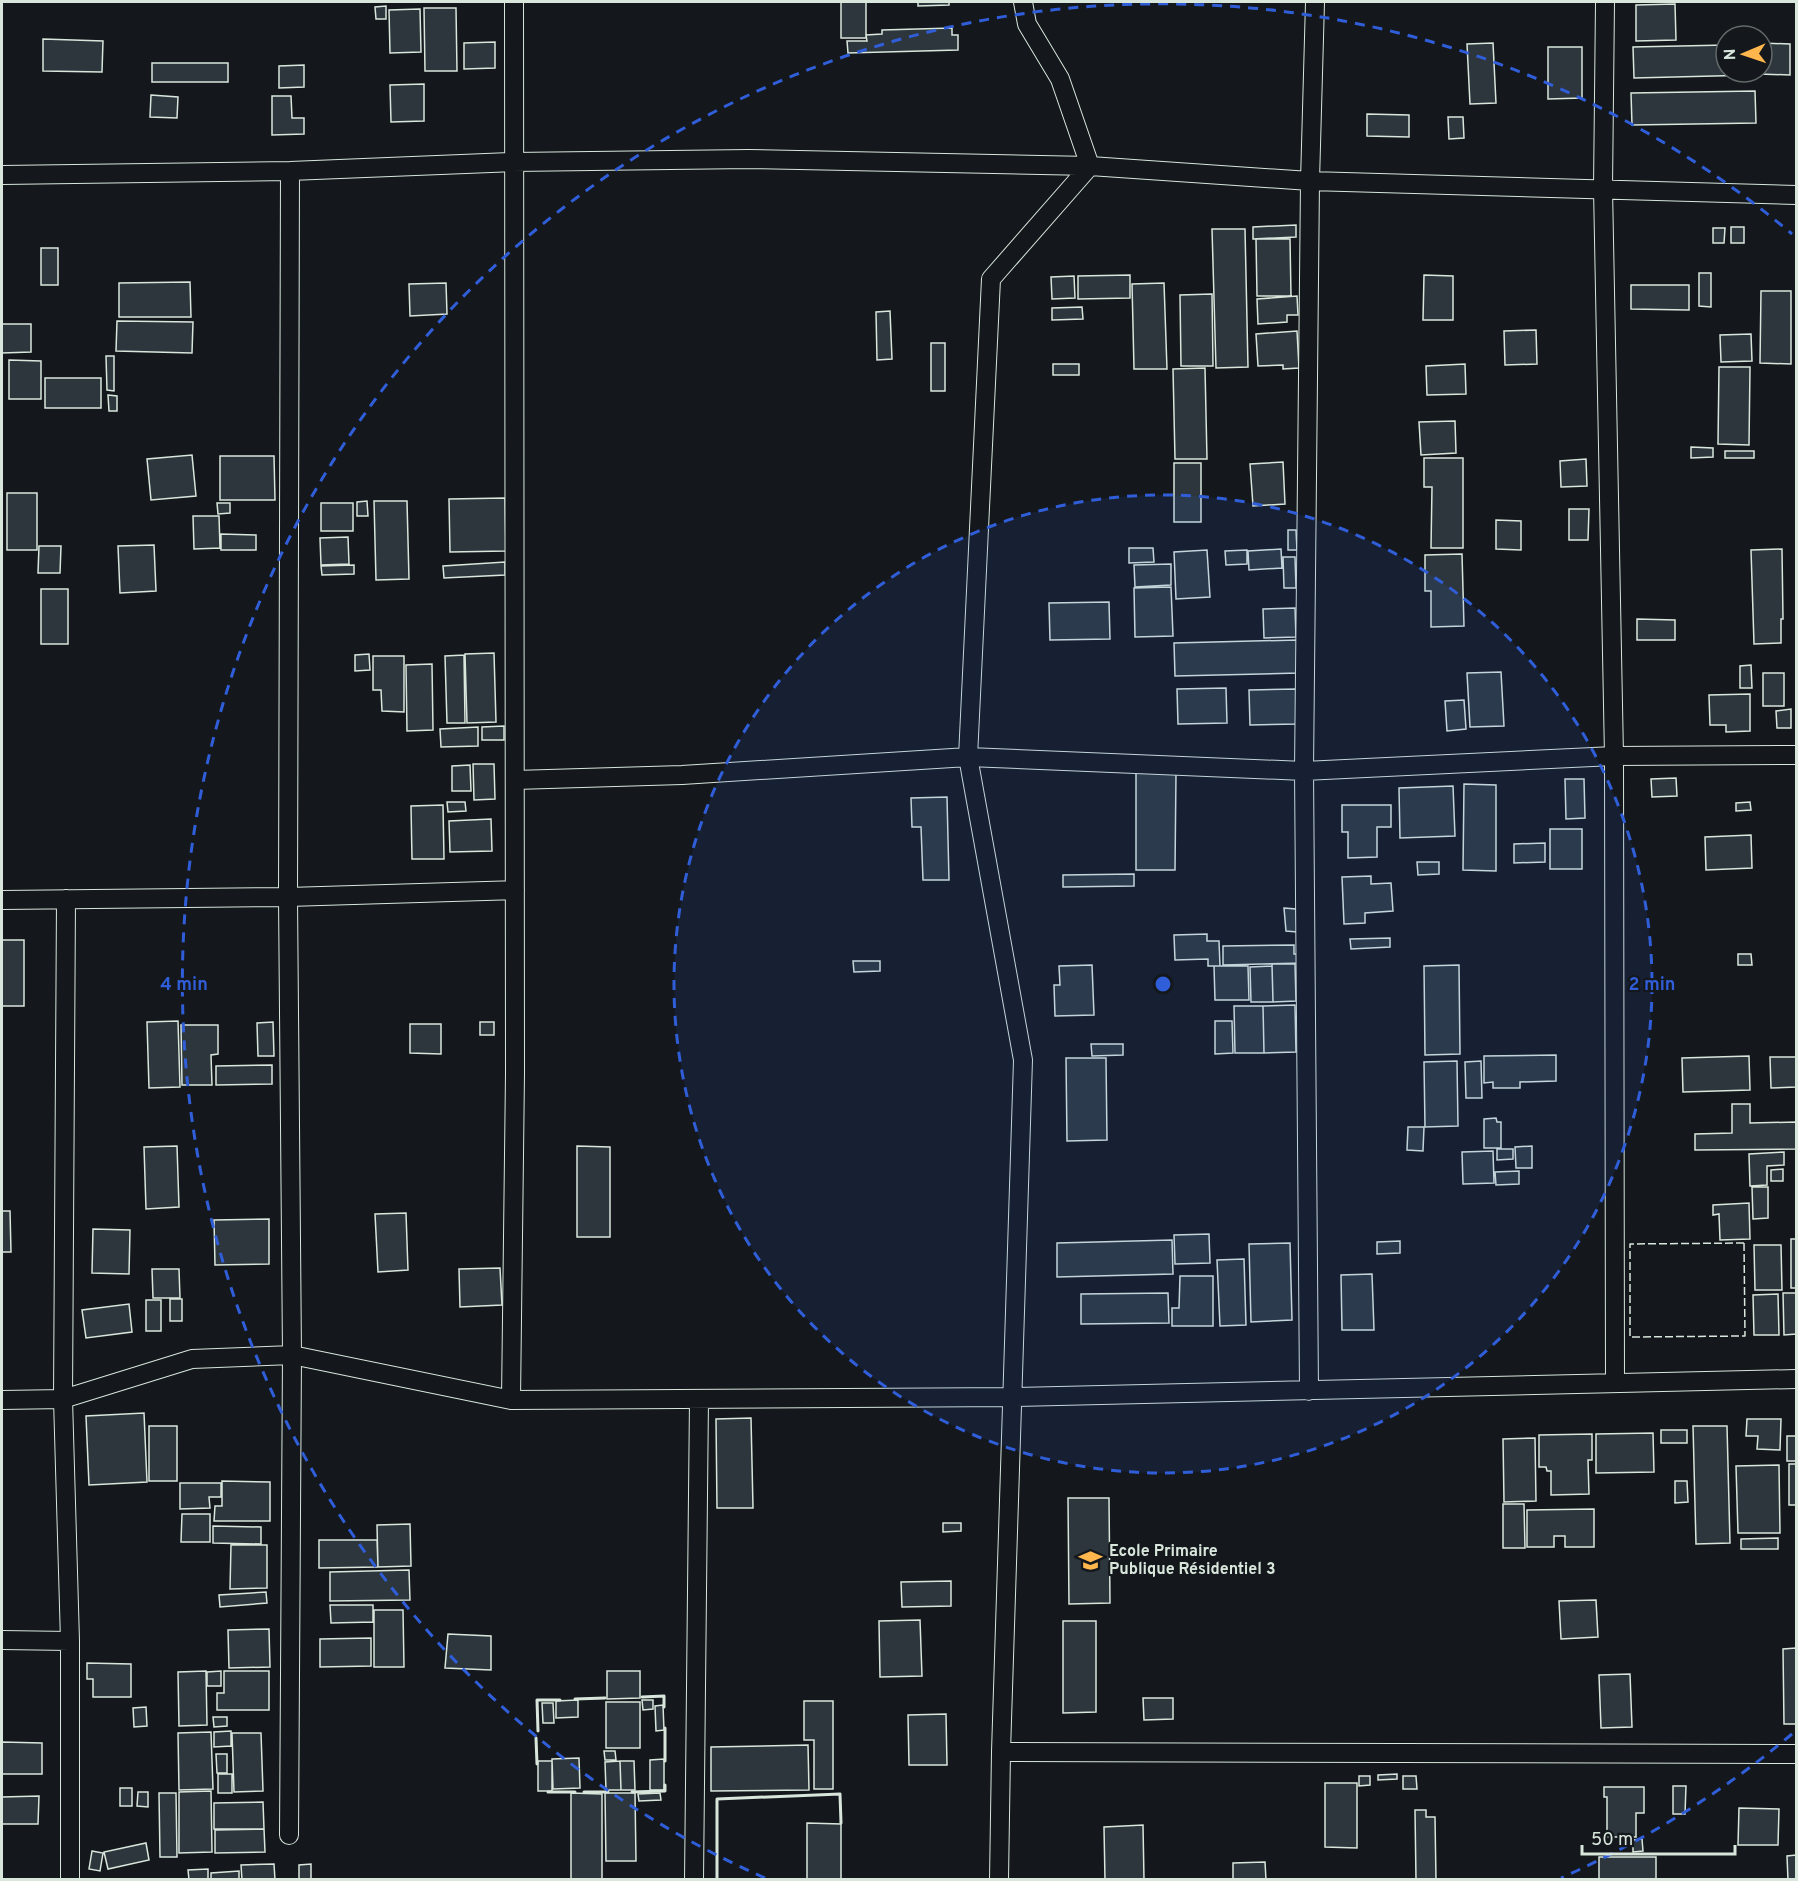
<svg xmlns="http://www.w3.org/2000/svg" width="1798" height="1881" font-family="Overpass,sans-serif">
<rect width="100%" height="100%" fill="#14181c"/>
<path fill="#2c363c" stroke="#d8e6dc" stroke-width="1.5" d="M841,2H866V38H841Z
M918,2H949V5L918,6Z
M1675,4L1676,40L1636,41V5Z
M386,6V19H376L375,7Z
M424,8H456L457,71H425Z
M420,9L421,52L390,53L389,10Z
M952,28V35H958V50L848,53L847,41H867L866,35L882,34V30Z
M43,39L103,41L102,72L43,71Z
M495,42V68L464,69V43Z
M1493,43L1496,103L1470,104L1467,44Z
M1762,43L1790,44V75L1759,74V72H1762Z
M1726,45V72H1754V75L1634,78L1633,47Z
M1548,47H1582V98L1548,99Z
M152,63H228V82H152Z
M304,65V87L279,88V66Z
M424,84V121L391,122L390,85Z
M1755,91L1756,123L1632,125L1631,93Z
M151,95L178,97L177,118L150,117Z
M272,96H291L292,118H304V134L272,135Z
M1367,114L1409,115V137L1367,136Z
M1448,117H1463L1464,138L1449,139Z
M1296,225V237L1253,239V227Z
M1731,227H1744V243H1731Z
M1713,228H1725L1724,243H1713Z
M1212,229H1245L1248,367L1216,368Z
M1256,239H1290L1291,296H1257Z
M41,248H58V285H41Z
M1699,273H1711V307L1699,306Z
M1130,275V298L1078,299V276Z
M1424,275L1453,276V320H1423Z
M1074,276L1075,298L1052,299L1051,277Z
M190,282L191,317H119V283Z
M446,283L447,314L410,316L409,284Z
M1164,283L1167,369H1134L1132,284Z
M1631,285H1689V310L1631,309Z
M1761,291H1791V364L1760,363Z
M1212,294L1213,366H1181L1180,295Z
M1297,296L1298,315H1287V322L1258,324L1257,299Z
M1082,307L1083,319L1052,320V308Z
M890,311L892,359L877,360L876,312Z
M117,321L193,322L192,353L116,351Z
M2,324H31V352L2,353Z
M1536,330L1537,364L1505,365L1504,331Z
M1297,331L1299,368L1283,369V365L1258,366L1256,334Z
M1751,334L1752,361L1721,362L1720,335Z
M931,343H945V391H931Z
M106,356H114V391L107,390Z
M9,360L41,361V399H9Z
M1053,364H1079V375H1053Z
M1465,364L1466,394L1427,395L1426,366Z
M1719,367H1750L1749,445L1718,444Z
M1205,368L1207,459H1175L1173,369Z
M45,378H101V408H45Z
M108,395L117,396V411H109Z
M1455,421L1456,453L1421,455L1419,422Z
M1691,447L1713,448V457L1691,458Z
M1725,451H1754V458H1725Z
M192,455L196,496L151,500L147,459Z
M220,456H274L275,500H220Z
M1424,458H1463V548H1431L1432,487H1424Z
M1586,459L1587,486L1561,487L1560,461Z
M1283,462L1285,504L1253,506L1250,464Z
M1174,463H1201V522H1174Z
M7,493H37V550H7Z
M505,498L506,551L450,552L449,499Z
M367,501L368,516H357V502Z
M374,501H407L409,579L376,580Z
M217,503H230V513L218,514Z
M321,503H353V531H321Z
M1569,509H1589L1588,540H1569Z
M193,516H219L220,548L194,549Z
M1496,520L1521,521V550L1496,549Z
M1288,530H1296L1297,550H1288Z
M221,534L256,535V550H221Z
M348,537L349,564L321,565L320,538Z
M154,545L156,591L120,593L118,546Z
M39,546H61L60,573H38Z
M1129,548H1153L1154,562L1129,563Z
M1281,549L1282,568L1249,570L1248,551Z
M1782,549L1783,619H1781V643L1754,644L1751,550Z
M1207,550L1210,597L1176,599L1174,552Z
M1247,550V564L1226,565L1225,551Z
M1462,554L1464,626L1431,627V591H1425V555Z
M1283,557H1295L1296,588H1284Z
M505,562V575L444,578L443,566Z
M1171,564V585L1135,587L1134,565Z
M354,565V574L322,575L321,566Z
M1171,587L1173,636L1135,637L1134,588Z
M41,589H68V644H41Z
M1109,602L1110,639L1050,640L1049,603Z
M1295,608L1296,637L1264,638L1263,609Z
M1637,619L1675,620V640H1637Z
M1297,640L1298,673L1175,676L1174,643Z
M494,653L496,722L467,723L465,654Z
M369,654L370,670L355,671V655Z
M464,655L465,723H447L445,656Z
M373,656H404V712L382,711L381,690H373Z
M432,664L433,730L407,731L406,665Z
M1751,665L1752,688H1740V666Z
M1501,672L1504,726L1470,727L1467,673Z
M1763,673H1784V706H1763Z
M1226,688L1227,723L1178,724L1177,689Z
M1297,689L1298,724L1250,725L1249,690Z
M1750,694V731L1726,732V725H1710L1709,695Z
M1464,700L1466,729L1447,731L1445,701Z
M1791,709V728H1777L1776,711Z
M504,726V740H482V727Z
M478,727V746L441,747L440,729Z
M473,764H494L495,799L474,800Z
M470,765L471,791H452V766Z
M1136,773H1176L1175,870H1136Z
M1676,778L1677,796L1652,797L1651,779Z
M1565,779H1584L1585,818L1566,819Z
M1464,784L1496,785V871L1463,870Z
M1453,786L1455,836L1400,838L1399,788Z
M947,797L949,880H923L921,827H912L911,798Z
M447,802H465L466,811L448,812Z
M1750,802L1751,810L1736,811V803Z
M443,805L444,859H412L411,806Z
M1342,805H1391V827H1377V857L1348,858V832H1342Z
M491,819L492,851L450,852L449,821Z
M1550,829H1582V869H1550Z
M1751,835L1752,868L1706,870L1705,837Z
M1545,843V862L1514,863V844Z
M1417,862H1439V874L1418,875Z
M1134,874V886L1063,887V875Z
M1371,876V884L1391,883L1393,911L1365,913V923L1344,924L1342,877Z
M1284,908L1296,909L1297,932L1286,931Z
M1207,934V941H1219L1220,966H1208V959L1175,960L1174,935Z
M1390,938V947L1351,949L1350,939Z
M2,940H24V1006H2Z
M1294,945V954H1304L1305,963L1223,965V946Z
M1738,954H1751L1752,965H1738Z
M853,961H880V971L854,972Z
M1272,964H1295L1296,1001L1273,1002Z
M1092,965L1094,1015L1055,1016L1054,985H1060L1059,966Z
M1459,965L1460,1054L1425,1055L1424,966Z
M1214,966H1248L1249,1000H1215Z
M1272,966L1273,1002H1251L1250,967Z
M1295,1005L1296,1052L1264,1053L1263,1006Z
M1234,1006H1263L1264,1053H1235Z
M178,1021L180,1087L149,1088L147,1022Z
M1215,1021H1232L1233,1053L1215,1054Z
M273,1022L274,1056H258L257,1023Z
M480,1022H494V1035H480Z
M410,1024H441V1054L410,1053Z
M181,1025H218V1054L211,1055L212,1085H182Z
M1091,1044H1123V1055L1092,1056Z
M1556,1055V1081L1520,1082V1088H1493V1082L1484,1083V1056Z
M1749,1056L1750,1090L1683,1092L1682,1058Z
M1770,1057H1796V1087L1771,1088Z
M1066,1058H1106L1107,1140L1067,1141Z
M1457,1061L1458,1126L1425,1127L1424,1062Z
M1481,1061L1482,1098H1466L1465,1062Z
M272,1065V1084L216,1085V1066Z
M1732,1104H1750V1123L1796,1122V1149L1695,1150V1134L1732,1133Z
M1496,1118L1497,1122H1501V1148H1484V1119Z
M1408,1127H1424L1423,1151L1407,1150Z
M177,1146L179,1207L146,1209L144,1147Z
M577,1146L610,1147V1237H577Z
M1532,1146V1168H1516L1515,1147Z
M1497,1149H1513V1159L1497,1160Z
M1493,1151L1494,1183L1463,1184L1462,1152Z
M1784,1152V1165L1767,1166V1185L1750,1186L1749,1154Z
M1783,1169V1181H1771V1170Z
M1519,1171V1184L1496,1185L1495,1172Z
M1752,1187H1768V1218L1753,1219Z
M1749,1203L1750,1239L1720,1240L1719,1214L1713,1215V1205Z
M2,1211H10L11,1252H2Z
M406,1213L408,1270L378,1272L375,1214Z
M269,1219V1264L215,1265L214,1220Z
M93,1229L130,1230L129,1274L92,1273Z
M1209,1234L1210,1263L1175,1264L1174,1235Z
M1791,1239H1796V1288H1791Z
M1172,1240L1173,1274L1057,1277V1243Z
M1400,1241V1253L1377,1254V1242Z
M1290,1243L1292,1320L1251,1322L1249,1244Z
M1754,1245H1781L1782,1290H1755Z
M1244,1259L1246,1325L1220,1326L1217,1260Z
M500,1268L502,1305L460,1307L459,1269Z
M152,1269H179L180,1298H153Z
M1372,1274L1374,1330H1342L1341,1275Z
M1180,1276H1213V1326H1172V1308H1179Z
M1168,1293L1169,1323L1081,1324V1294Z
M1783,1293H1796V1334L1784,1335Z
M1778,1294L1779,1335H1754L1753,1295Z
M170,1299H182V1321H170Z
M146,1300H161V1331H146Z
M129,1304L132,1332L86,1338L82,1310Z
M144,1413L147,1482L89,1485L86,1416Z
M751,1418L753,1508H717L716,1419Z
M1747,1419H1781L1780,1450L1757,1449L1758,1436H1746Z
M149,1426H177V1481H149Z
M1693,1426H1727L1730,1543L1696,1544Z
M1661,1430H1687V1443H1661Z
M1653,1433L1654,1472L1596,1473V1434Z
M1592,1434V1460H1588L1589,1494L1551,1495V1471H1547L1546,1467H1539V1435Z
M1787,1436H1796V1461H1787Z
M1535,1438L1536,1501L1504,1502L1503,1439Z
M1789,1464H1796V1505H1789Z
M1779,1465L1780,1533H1738L1736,1466Z
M222,1481L270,1482V1521H214L215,1506H222Z
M1675,1481H1687L1688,1502L1675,1503Z
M180,1483H221V1497H209L210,1508L180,1509Z
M1068,1498H1109L1110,1603L1069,1604Z
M1503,1504H1524L1525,1548H1503Z
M1594,1509V1547H1565V1536H1554V1547H1527V1510Z
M182,1514H210V1542H181Z
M943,1523H961V1531L943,1532Z
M410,1524L411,1566L378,1567L377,1525Z
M213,1526L261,1527V1544L213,1543Z
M1778,1538V1549H1741V1539Z
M319,1540H377L378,1567L319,1568Z
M231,1545H267V1588L230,1589Z
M409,1570L410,1600L330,1601V1572Z
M951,1581V1606L902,1607L901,1582Z
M266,1592L267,1603L220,1607L219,1595Z
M1596,1600L1598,1637L1561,1639L1559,1601Z
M330,1605H373V1622L331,1623Z
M374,1610H403L404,1667H374Z
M920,1620L922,1676L880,1677L879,1621Z
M1063,1621H1096V1712L1063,1713Z
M269,1629L270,1667L229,1668L228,1630Z
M448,1634L491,1636V1670L445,1668Z
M371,1638V1666L320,1667V1639Z
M1796,1648V1724H1784L1783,1649Z
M87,1663L131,1664V1697H93V1679H87Z
M206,1671L207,1725L179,1726L178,1672Z
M221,1671V1686H207V1672Z
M224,1671H269V1710H217V1693H224Z
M607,1671H640V1698L607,1699Z
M1630,1674L1632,1727L1601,1728L1599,1675Z
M1143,1698H1173V1719L1144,1720Z
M578,1700V1717L556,1718V1701Z
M642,1700H653V1709L643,1710Z
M804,1701H833V1789H814V1740H804Z
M606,1702H640V1748H606Z
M542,1703H553L554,1723H543Z
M663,1705L664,1730L656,1731L655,1706Z
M146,1707L147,1726L134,1727L133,1708Z
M946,1714L947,1765H909L908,1715Z
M213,1717H227V1726L214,1727Z
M231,1731V1746L214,1747V1732Z
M211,1732L213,1789L179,1790L178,1733Z
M232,1733H261L263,1791L234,1792Z
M2,1742L42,1743V1774H2Z
M808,1745L809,1790L711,1791V1747Z
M604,1751H615L616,1760H605Z
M216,1754H227V1773H217Z
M579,1758L580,1788L553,1789L552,1759Z
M664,1759V1790H650V1760Z
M538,1761H552V1791H538Z
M620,1761H634L635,1790H621Z
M620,1761L621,1790H606L605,1762Z
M218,1774H232V1793H218Z
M1397,1774V1779L1378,1780V1775Z
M1359,1776H1370V1785L1359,1786Z
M1403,1776H1416L1417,1789H1403Z
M1325,1783H1357V1848L1325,1847Z
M1673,1786H1686L1685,1814H1673Z
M1604,1787H1644V1813H1636V1837H1607V1797H1604Z
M120,1788H132V1806H120Z
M211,1791L212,1852L179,1853V1792Z
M138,1792H148V1807L137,1806Z
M159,1793H176L177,1857H160Z
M571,1793L602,1794V1880H571Z
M605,1793H635L636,1861H606Z
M660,1793L661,1800L639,1801L638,1794Z
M39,1796L38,1824H2V1797Z
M263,1802L264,1829H214V1803Z
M1739,1808L1779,1809L1778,1845H1738Z
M1415,1810H1426V1817H1435L1436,1880H1416Z
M807,1823L841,1824V1879H807Z
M1143,1825L1144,1880H1105L1104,1827Z
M264,1829L265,1852L215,1853V1830Z
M1642,1839L1643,1851L1633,1852V1840Z
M146,1843L149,1860L108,1869L104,1852Z
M92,1851L103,1853L100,1871L89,1869Z
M1796,1855V1880H1788L1787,1856Z
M1599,1857H1656V1880H1599Z
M1265,1862L1266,1880H1233V1863Z
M274,1864L275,1880H242L241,1865Z
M311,1864V1880H299V1865Z
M208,1869V1880H189L188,1870Z
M239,1871V1880H211V1873Z"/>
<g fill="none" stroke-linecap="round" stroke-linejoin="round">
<defs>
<path id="minor" d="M1605,2L1603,188L1614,756L1615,1383
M2,175L290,171L513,162L749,159L1090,166L1310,181L1796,195
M515,780L682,775L968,757L1304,771L1614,756L1796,755
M66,899L63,1399L70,1641V1880
M2,900L288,897L515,890
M1309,1391L1304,771L1310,181L1315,2
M2,1400L63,1399L192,1359L292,1355L511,1400L1013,1397L1796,1379
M511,1400L515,1073L514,2
M2,1640L70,1641
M1001,1752L1796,1754
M289,1835L292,1355L288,897L290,171
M694,1880L699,1399
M999,1880L1001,1752L1023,1060L968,757L991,279L1090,166L1060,79L1027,24L1023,2"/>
</defs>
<use href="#minor" stroke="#d8e6dc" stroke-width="20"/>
<use href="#minor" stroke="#14181c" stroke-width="18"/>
<path stroke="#d8e6dc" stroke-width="1.5" stroke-dasharray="8 3" stroke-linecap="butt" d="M1744,1243L1745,1336L1630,1337V1244Z"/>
<path stroke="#d8e6dc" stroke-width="3" d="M642,1697L664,1696V1707
M575,1699L605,1698
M665,1728V1761
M538,1731L537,1700H560
M536,1738L537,1764
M548,1792H575
M584,1792H608
M632,1792L665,1791V1785
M717,1880V1799L840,1794L841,1823"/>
</g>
<circle cx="1163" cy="984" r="489" fill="#305dd8" fill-opacity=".12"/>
<g fill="none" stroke="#305dd8" stroke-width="3" stroke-dasharray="10 8">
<circle cx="1163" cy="984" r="489"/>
<path d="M1792 1734A979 979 0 0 1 1561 1878M765 1878A979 979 0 1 1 1792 234"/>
</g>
<defs>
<symbol id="school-bare" viewBox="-9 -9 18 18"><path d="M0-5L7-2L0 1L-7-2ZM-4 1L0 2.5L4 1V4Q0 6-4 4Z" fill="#ffb74d" stroke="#14181c" stroke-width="2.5" paint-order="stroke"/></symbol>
</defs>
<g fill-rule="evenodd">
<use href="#school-bare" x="1074" y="1544" width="33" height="33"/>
</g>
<g text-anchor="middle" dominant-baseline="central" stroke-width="4.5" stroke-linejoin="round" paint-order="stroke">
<g font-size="16" font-weight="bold" fill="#d8e6dc" stroke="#14181c" text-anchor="start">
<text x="1109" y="1552">Ecole Primaire<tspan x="1109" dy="18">Publique Résidentiel 3</tspan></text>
</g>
</g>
<circle cx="1163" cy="984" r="9" fill="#305dd8" stroke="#14181c" stroke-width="3"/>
<g font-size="18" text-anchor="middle" font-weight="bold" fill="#305dd8" stroke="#14181c" stroke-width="4.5" stroke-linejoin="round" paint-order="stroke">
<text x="1652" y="990">2 min</text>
<text x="184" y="990">4 min</text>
</g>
<rect width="1798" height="1881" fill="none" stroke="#d8e6dc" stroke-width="6"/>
<g transform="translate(1744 54) rotate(268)"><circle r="28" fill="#14181c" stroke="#626a69" stroke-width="1.5"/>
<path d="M0-4.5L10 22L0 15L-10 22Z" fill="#ffb74d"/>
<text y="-9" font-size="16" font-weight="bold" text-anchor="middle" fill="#d8e6dc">N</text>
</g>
<path d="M1582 1845v9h153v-9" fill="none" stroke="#d8e6dc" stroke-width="3"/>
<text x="1591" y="1845" font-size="18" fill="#d8e6dc" stroke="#14181c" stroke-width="4.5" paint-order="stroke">50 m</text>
</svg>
